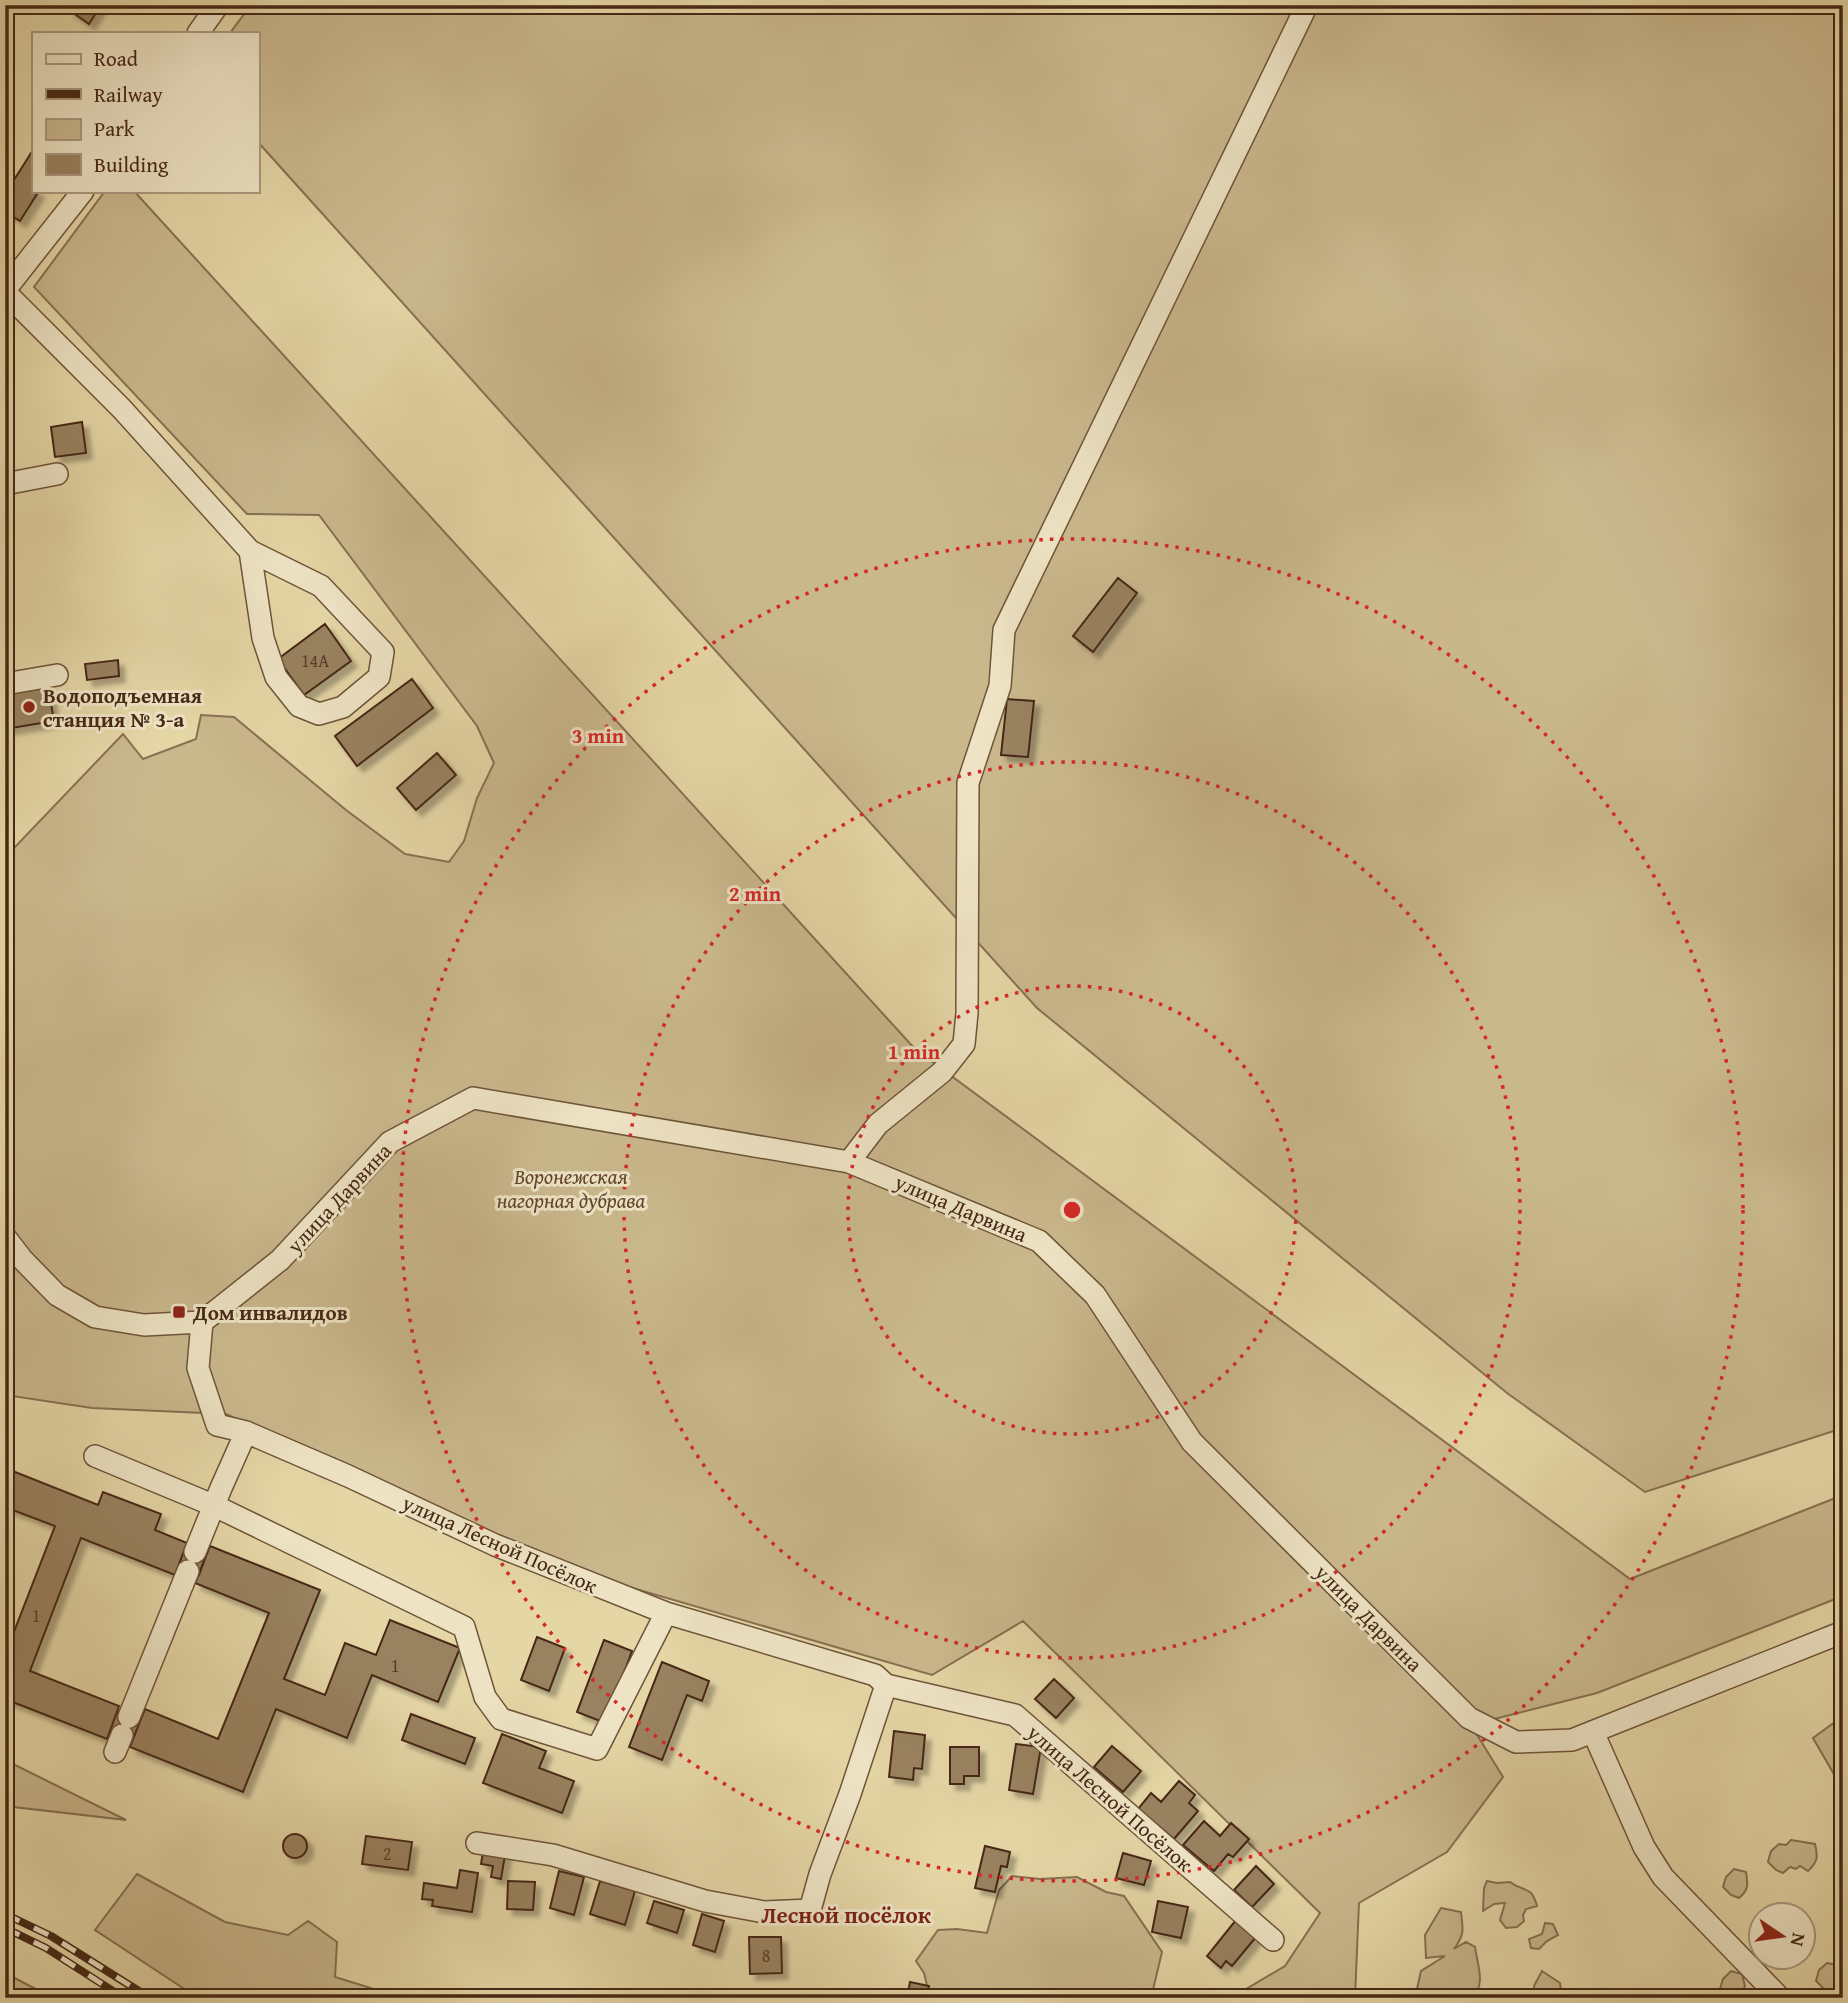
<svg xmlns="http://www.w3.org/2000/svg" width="1848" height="2003" font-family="'Gentium Book Plus',serif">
<defs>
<filter id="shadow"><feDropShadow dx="6" dy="6" stdDeviation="2" flood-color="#0004"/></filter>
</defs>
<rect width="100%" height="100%" fill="#e5d6a6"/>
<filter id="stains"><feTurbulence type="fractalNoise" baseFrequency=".00286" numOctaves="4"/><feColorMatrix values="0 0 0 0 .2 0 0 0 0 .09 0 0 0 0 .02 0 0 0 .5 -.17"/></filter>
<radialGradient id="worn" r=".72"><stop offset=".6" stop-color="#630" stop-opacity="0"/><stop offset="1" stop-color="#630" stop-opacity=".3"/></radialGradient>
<path fill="#cab88d" stroke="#887051" stroke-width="2" d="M251,5H1843V1428L1645,1492L1507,1393L1037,1008L257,141V33H230Z
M105,191H134L915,1049L1630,1579L1843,1495V1596L1597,1693L1471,1725L1503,1777L1447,1852L1359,1903L1355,1998H1231L1285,1966L1320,1913L1023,1621L932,1675L574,1571L487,1534L226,1414L92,1408L5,1395V863L13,849L123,734L143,759L196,739L201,715L234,717L346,810L405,854L449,862L464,841L477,798L494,763L477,726L319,515L247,514L34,287Z
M1839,1719H1843V1774L1835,1776L1813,1738Z
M5,1760L126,1820L5,1806Z
M1791,1840L1815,1844C1818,1856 1818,1862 1808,1871L1800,1866L1796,1869L1790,1867L1783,1873L1776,1870L1768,1862L1771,1851L1779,1844L1786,1845Z
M1734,1869L1746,1872C1748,1884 1749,1890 1739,1898L1731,1895L1723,1887L1726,1877Z
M137,1874L225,1922L288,1935L308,1921L337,1942L335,1977L403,1998H198L95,1930Z
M1012,1876L1040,1879L1077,1877L1106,1892L1124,1896L1162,1952L1151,1998H930L924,1973L916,1961L938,1930L957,1929L987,1933L999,1890Z
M1487,1881L1497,1883L1510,1882C1524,1893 1531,1884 1537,1906L1526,1909L1523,1915L1524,1921L1517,1927L1506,1928L1500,1920L1505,1903L1494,1904L1483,1911L1484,1888Z
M1441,1908L1461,1912C1463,1930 1465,1934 1454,1949L1466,1942L1475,1947C1477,1963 1487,1987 1471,1998H1415L1421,1971L1445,1956L1426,1958L1425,1935Z
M1545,1923L1553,1924L1558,1935L1547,1941L1539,1949L1531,1948L1529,1939L1542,1934Z
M1827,1963L1838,1965C1841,1977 1842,1983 1832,1992L1824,1989L1816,1981L1819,1970Z
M1542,1971L1560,1983L1562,1998H1535L1534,1986Z
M1731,1971L1742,1974L1745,1986L1738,1998L1728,1997L1720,1989L1723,1979Z
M5,1973L53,1998H5Z"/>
<path fill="#998260" stroke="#462815" stroke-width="2" filter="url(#shadow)" d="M72,5H101L89,24L69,10Z
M33,150V191H39L20,221L5,212V194Z
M82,422L86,453L55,457L51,427Z
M1118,578L1137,593L1093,652L1073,636Z
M325,624L351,661L304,695L278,659Z
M118,660L119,676L87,680L85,664Z
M412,679L433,708L357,766L335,736Z
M48,685L54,721L5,729V692Z
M1007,699L1034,701L1028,757L1001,755Z
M437,753L456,775L416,810L397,788Z
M5,1468L98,1505L103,1492L161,1514L155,1530L187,1543L175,1575L81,1538L30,1671L119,1706L107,1739L5,1699V1655L55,1526L5,1507Z
M210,1546L320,1590L284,1679L325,1695L345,1643L376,1655L390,1620L460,1648L438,1702L372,1675L347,1738L276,1709L243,1792L130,1747L145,1709L218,1739L269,1613L195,1583Z
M185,1548L206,1556L199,1575L178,1567Z
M537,1637L565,1648L549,1691L521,1680Z
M604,1640L632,1651L605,1723L577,1712Z
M662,1662L709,1681L702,1701L687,1695L662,1760L629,1747Z
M1054,1679L1074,1698L1056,1718L1035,1699Z
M117,1712L140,1721L133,1739L110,1731Z
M411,1714L475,1738L465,1764L402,1740Z
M894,1731L925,1735L922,1769L914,1768L913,1780L889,1777Z
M502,1734L546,1751L539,1768L574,1781L562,1813L483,1783Z
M1016,1744L1041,1747L1033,1794L1009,1790Z
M1112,1746L1141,1771L1123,1792L1094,1767Z
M950,1747H979V1776H964V1784H950Z
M1179,1781L1195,1795L1189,1803L1198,1811L1174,1839L1138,1809L1151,1793L1161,1802Z
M1204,1821L1220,1836L1231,1823L1249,1839L1233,1857L1228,1854L1214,1871L1183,1845Z
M283 1846a12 12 0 1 1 24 0a12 12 0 1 1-24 0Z
M366,1836L412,1842L408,1870L362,1864Z
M484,1846L506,1849L501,1879L491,1877L493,1866L481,1864Z
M985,1846L1010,1852L1007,1867L1001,1866L995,1892L975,1888Z
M1123,1853L1151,1861L1144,1885L1116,1878Z
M1256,1866L1274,1884L1252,1907L1234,1890Z
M460,1870L478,1873L472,1912L432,1906L433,1900L422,1899L424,1883L457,1888Z
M559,1871L584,1877L574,1915L550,1908Z
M508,1881L535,1882L533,1910L507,1909Z
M600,1881L635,1891L625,1925L590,1914Z
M654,1901L684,1910L677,1933L647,1923Z
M1158,1901L1188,1907L1181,1938L1152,1932Z
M702,1914L724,1921L715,1952L693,1945Z
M1236,1920L1256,1937L1232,1966L1226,1961L1221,1968L1207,1956Z
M749,1937H781L782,1973L750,1974Z
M910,1982L929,1986L926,1998H907Z"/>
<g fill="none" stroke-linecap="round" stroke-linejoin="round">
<defs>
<path id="minor" d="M198,33L218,5
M5,290L83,191
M5,292L122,409L250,551L321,586L383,652L379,677L343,707L319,714L299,706L276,677L263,638L250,551
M5,484L57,474
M5,684L57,675
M849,1162L878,1124L942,1072L964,1044L967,1013L968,783L1000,686L1004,630L1307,5
M5,1237L22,1259L57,1295L95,1317L144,1325L202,1322L280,1260L390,1142L473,1098L849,1162L1039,1241L1095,1295L1192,1442L1469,1718L1516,1742L1572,1740L1843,1632
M202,1322L198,1368L217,1425L246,1432L348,1476L495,1545L666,1613L875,1675L886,1685L850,1794L820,1874L810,1910L764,1912L705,1901L553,1855L477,1843
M95,1456L215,1506L464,1627L485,1697L501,1719L597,1749L666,1613
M195,1552L221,1488L246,1432
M886,1685L1015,1715L1273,1940
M129,1717L188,1571
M1593,1732L1644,1847L1663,1877L1780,1998
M115,1752L122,1735"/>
</defs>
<use href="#minor" stroke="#6e5439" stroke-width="24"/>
<use href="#minor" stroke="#eee4c5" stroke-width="21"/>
<defs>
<path id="rail" d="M5,1914L51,1936L150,1998
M5,1928L46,1948L124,1998"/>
</defs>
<use href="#rail" stroke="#462815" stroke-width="8"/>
<use href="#rail" stroke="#eee4c5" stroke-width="5" stroke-dasharray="16" stroke-linecap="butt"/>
</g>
<g fill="none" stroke="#d62828" stroke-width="3.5" stroke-dasharray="3.5 7">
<circle cx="1072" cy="1210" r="224"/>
<circle cx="1072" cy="1210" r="448"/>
<circle cx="1072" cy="1210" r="671"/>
</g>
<g fill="#8f2418" stroke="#eee4c5" stroke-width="2.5">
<circle cx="29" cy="707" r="7"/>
<rect x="172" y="1305" width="14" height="14" rx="3.5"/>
</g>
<g text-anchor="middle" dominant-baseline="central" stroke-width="6" stroke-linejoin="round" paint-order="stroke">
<g font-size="18" fill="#5b3e28">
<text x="315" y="660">14А</text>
<text x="36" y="1615">1</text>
<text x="395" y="1665">1</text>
<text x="387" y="1853">2</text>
<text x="766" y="1955">8</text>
</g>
<g font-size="21" font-weight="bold" fill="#462815" stroke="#eee4c5" text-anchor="start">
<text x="43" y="695">Водоподъемная<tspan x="43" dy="24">станция № 3-а</tspan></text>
<text x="193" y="1312">Дом инвалидов</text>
</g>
<g font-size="21" font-style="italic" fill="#60452d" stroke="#eee4c5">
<text x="571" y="1176">Воронежская<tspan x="571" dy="24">нагорная дубрава</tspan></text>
</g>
<g font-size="21" fill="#462815" stroke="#eee4c5">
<text transform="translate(339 1198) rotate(-47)">улица Дарвина</text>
<text transform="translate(961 1208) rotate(23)">улица Дарвина</text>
<text transform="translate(500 1544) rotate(24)">улица Лесной Посёлок</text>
<text transform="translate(1369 1618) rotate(45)">улица Дарвина</text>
<text transform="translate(1110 1798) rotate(41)">улица Лесной Посёлок</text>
</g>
<g font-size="23" font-weight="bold" fill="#7a1f14" stroke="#eee4c5">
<text x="846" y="1914">Лесной посёлок</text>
</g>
</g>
<circle cx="1072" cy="1210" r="10" fill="#d62828" stroke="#eee4c5" stroke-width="3.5"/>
<g font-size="21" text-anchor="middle" font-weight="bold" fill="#d62828" stroke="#eee4c5" stroke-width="6" stroke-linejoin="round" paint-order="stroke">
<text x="598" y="743">3 min</text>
<text x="755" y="901">2 min</text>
<text x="914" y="1059">1 min</text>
</g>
<rect width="1848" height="2003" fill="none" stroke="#e5d6a6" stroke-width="28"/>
<rect x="7" y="7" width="1834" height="1989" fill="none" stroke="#462815" stroke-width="3.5"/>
<rect x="14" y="14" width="1820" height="1975" fill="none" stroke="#462815" stroke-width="2"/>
<rect x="32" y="32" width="228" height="161" fill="#eee4c5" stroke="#ab997f" stroke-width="2"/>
<rect x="46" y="54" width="35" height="10" fill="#eee4c5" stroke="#ab997f" stroke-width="2"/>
<text x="94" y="66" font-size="21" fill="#462815">Road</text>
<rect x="46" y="89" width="35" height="10" fill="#462815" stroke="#ab997f" stroke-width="2"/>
<text x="94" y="102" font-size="21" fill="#462815">Railway</text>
<rect x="46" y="119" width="35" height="21" fill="#cab88d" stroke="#ab997f" stroke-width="2"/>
<text x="94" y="136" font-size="21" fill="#462815">Park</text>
<rect x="46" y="154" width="35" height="21" fill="#998260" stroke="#ab997f" stroke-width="2"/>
<text x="94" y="172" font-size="21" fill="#462815">Building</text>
<g transform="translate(1782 1936) rotate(103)"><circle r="33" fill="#eee4c5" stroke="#ab997f" stroke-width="2"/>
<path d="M0-5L12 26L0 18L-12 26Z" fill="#8f2418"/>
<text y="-10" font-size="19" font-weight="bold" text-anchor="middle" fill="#462815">N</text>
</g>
<rect width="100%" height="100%" filter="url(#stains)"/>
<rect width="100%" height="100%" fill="url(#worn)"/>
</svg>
